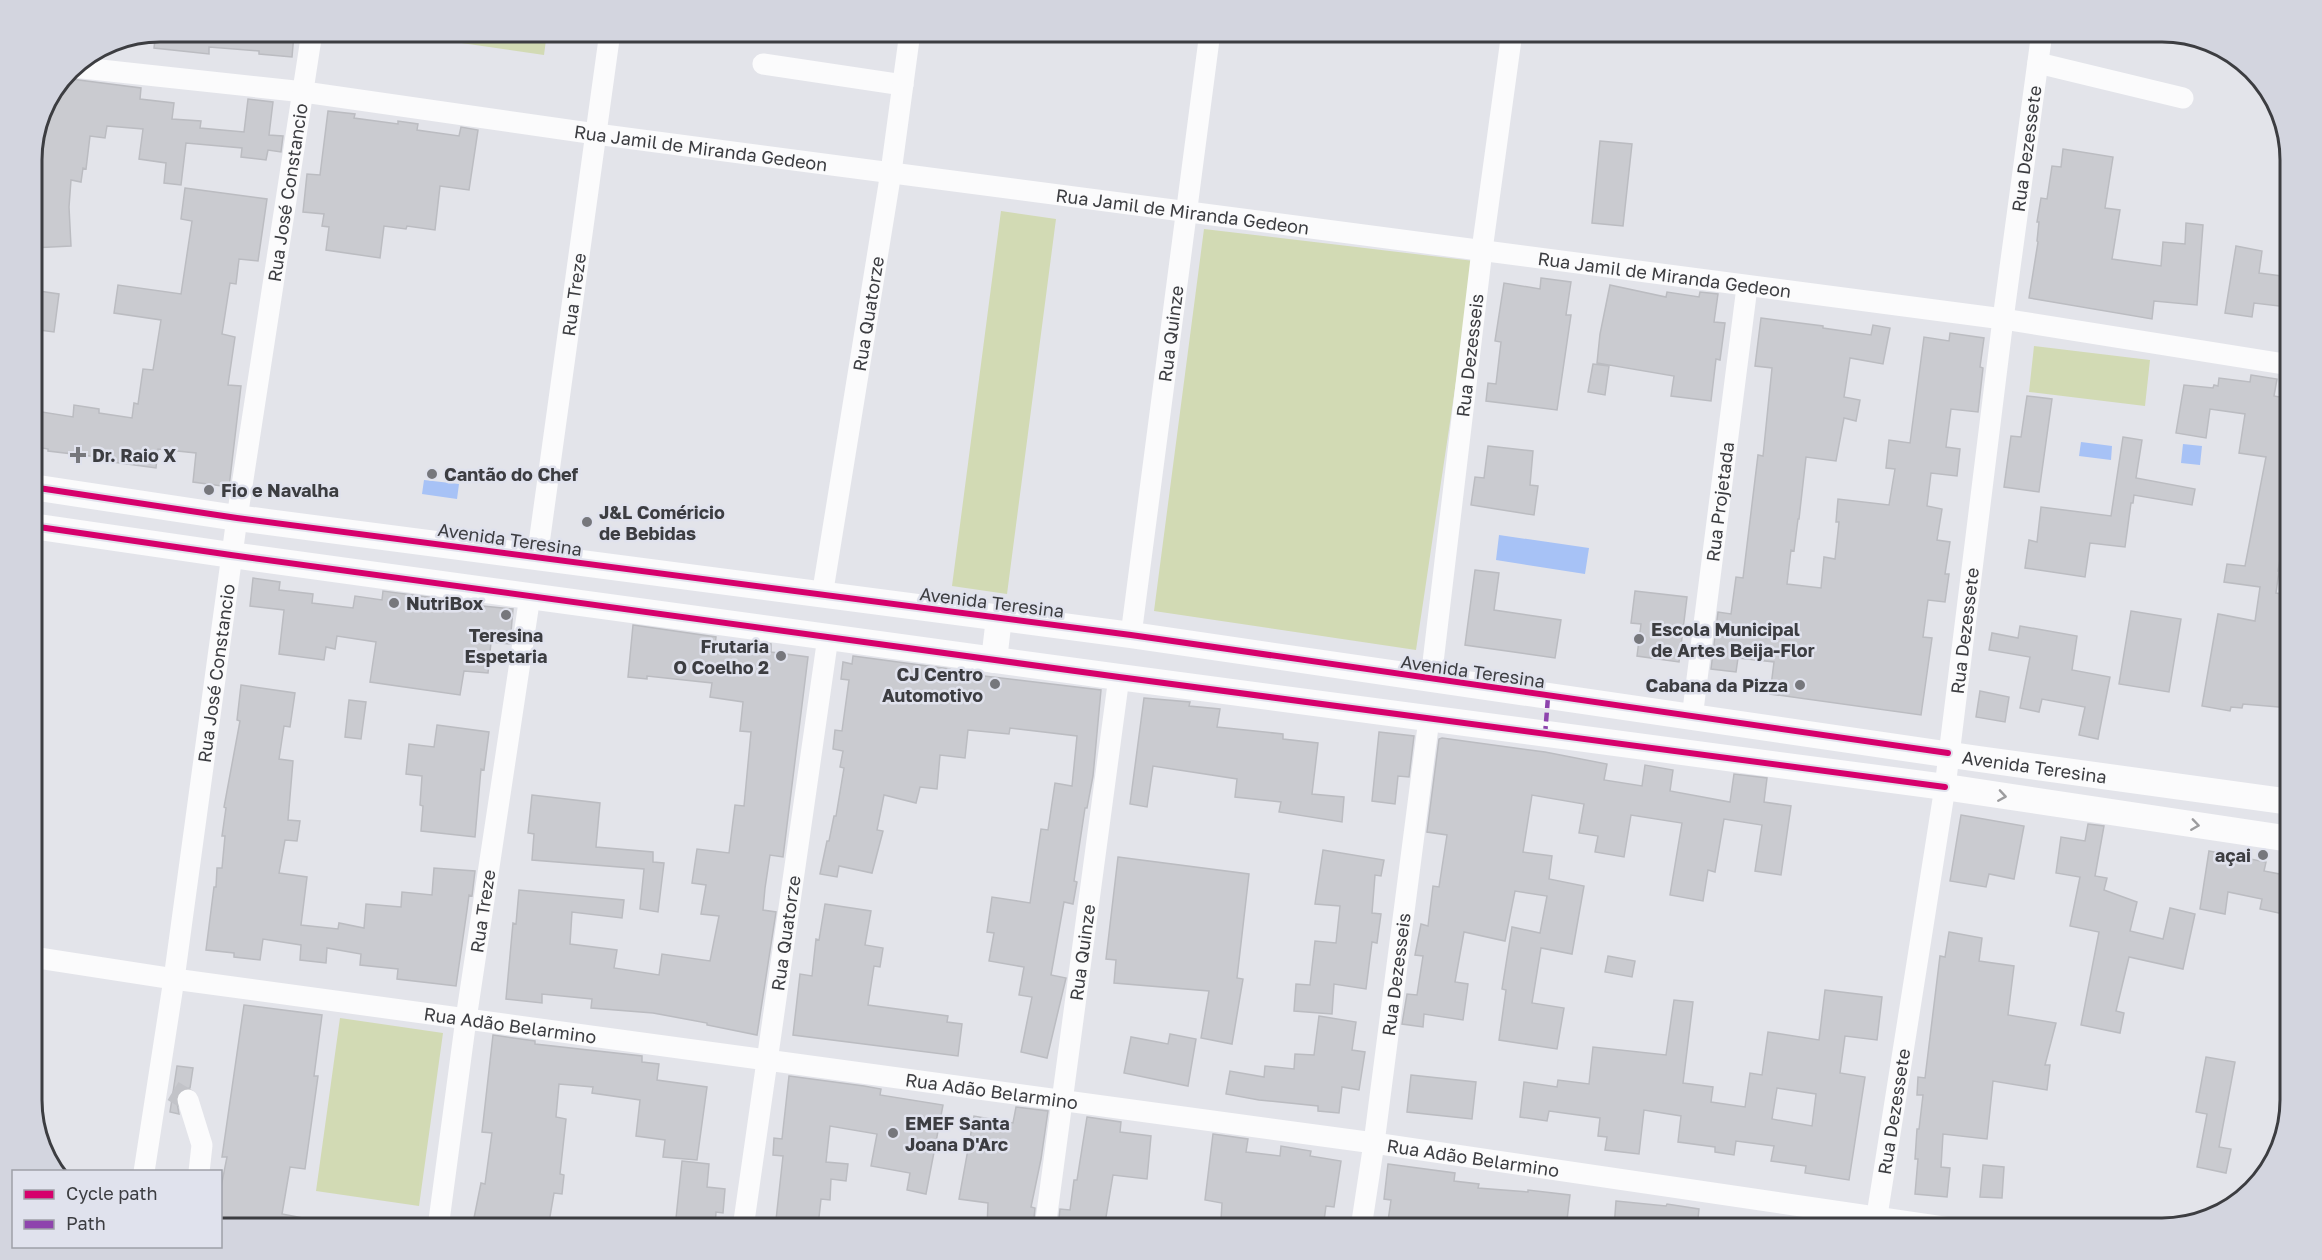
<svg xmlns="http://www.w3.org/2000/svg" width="2322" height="1260" font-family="'Golos Text',sans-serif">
<rect width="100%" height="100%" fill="#e3e4ea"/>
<path fill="#d2dab4" d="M385,32H547L544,55Z
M1001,211L1056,219L1007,594L952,586Z
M1204,229L1474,261L1416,650L1154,611Z
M2034,346L2150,360L2145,406L2029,392Z
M340,1018L443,1033L419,1206L316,1191Z"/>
<path fill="#a7c2f6" d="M2081,442L2112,446L2111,460L2079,456Z
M2183,444L2202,446L2200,465L2181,463Z
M424,480L459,484L457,499L422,494Z
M1499,535L1589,548L1585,574L1496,560Z"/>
<path fill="#cacbd0" stroke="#bbbcc1" stroke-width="1.5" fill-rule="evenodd" d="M156,32H288V33L294,34L292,57L259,54V51L209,47V54L154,48Z
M63,78L141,88L140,99L174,103L172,119L201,121L200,128L244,132L248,99L273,102L269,135L283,136L281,152L268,150L266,160L241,157L242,148L186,143L181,185L164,183L166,163L139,159L143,129L107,126L105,138L90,136L86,169L83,168L81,182L71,180L69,207L71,246L32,248L34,161H32V152L41,110Z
M328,111L355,114L354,118L398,124V121L418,124L417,130L459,136L461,127L478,130L469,190L440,186L435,230L407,226L406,229L384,226L380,258L326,250L329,227L322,226L324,214L303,212L307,174L320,175Z
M1600,141L1632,144L1623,226L1592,223Z
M2063,149L2113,157L2105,208L2120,210L2112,259L2161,266L2163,242L2185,244L2186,223L2203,225L2197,305L2154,301L2152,319L2029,298L2038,242L2037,241L2039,222H2037L2041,198L2047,199L2052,166L2061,167Z
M185,188L267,199L258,261L239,259L236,284L230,283L222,334L235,337L228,385L241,386L229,487L193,482L196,453L158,449L156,468L98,460V457L48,451V449L32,446L36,411L73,417L74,405L99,409V413L132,418L134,403L138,404L143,369L153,370L161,320L114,313L118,285L181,294L192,221L181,219Z
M2236,246L2262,251L2259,273L2290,277L2289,307L2254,303L2252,317L2225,313Z
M1541,278L1571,282L1566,315H1571L1557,410L1486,401L1488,383L1496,384L1501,342L1495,341L1504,283L1540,289Z
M1610,285L1666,297L1667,292L1699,297L1700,292L1718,294L1714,322L1725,323L1720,360L1716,359L1711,401L1671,396L1674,376L1597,363L1600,334Z
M32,290L59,294L54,332L32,329Z
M1761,318L1823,326V328L1871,335L1873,325L1890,328L1883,364L1850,358L1844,397L1860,400L1856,421L1844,418L1836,461L1806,457L1799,519H1798L1794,551L1791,550L1787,584L1821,588L1824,557L1835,559L1839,522H1836L1838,499L1889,505L1895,469L1886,468L1889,440L1910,443L1924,337L1949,341L1950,333L1984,338L1980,367L1983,368L1978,412L1951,409L1946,447L1960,449L1957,476L1931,473L1927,506L1942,509L1937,540L1950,542L1945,574H1949L1945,602L1928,600L1923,637L1932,638L1921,715L1770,694L1774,662L1738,658L1736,672L1711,669L1718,612L1731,614L1736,577L1743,578L1758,455L1763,456L1772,368L1755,366Z
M1593,364L1609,366L1605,395L1588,392Z
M2251,375L2277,379L2274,396L2290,399V505L2278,571H2279L2276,593L2290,595V708L2243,704L2242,708L2231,707L2230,711L2202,706L2218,614L2255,621L2260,587L2224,582L2227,564L2245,566L2266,457L2239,453L2245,414L2210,409L2206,438L2176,433L2184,385L2213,388L2214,385L2218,386L2219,378L2250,382Z
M2027,396L2052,399L2039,492L2004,487L2011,436L2021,437Z
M2123,437L2142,440L2136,478L2195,489L2192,505L2134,495L2133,503H2131L2125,547L2090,543L2085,577L2025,568L2029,540L2037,542L2041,507L2111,516Z
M1488,446L1533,451L1530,485L1538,486L1534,515L1471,505L1475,477L1484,478Z
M1475,570L1499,573L1494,610L1561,620L1555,658L1465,645Z
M253,578L280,582L279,590L313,594L312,603L353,608L355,596L382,600L383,591L473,603V605L513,609L510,644L491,642L488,673L464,671L460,695L370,682L376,642L337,636L335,649L326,647L324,660L279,654L284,610L250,606Z
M1635,591L1687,597L1679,662L1637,656L1641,624L1631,623Z
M2131,611L2181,619L2169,692L2119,684Z
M633,625L716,637L715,645L749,650L750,642L771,644V652L808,657L783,857L770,855L765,888L763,910L776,912L757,1035L707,1025V1023L653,1013L591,1008L592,999L542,994V1003L506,999L513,923L516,924L519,890L624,900L622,918L572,912L570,944L617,950L614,968L659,975L662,954L710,961L719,916L701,914L706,885L692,883L697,849L729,853L735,805L744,806L751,732L740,731L743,702L710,697L712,683L647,676V679L628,677Z
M2020,626L2077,636L2072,670L2110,677L2098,739L2079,735L2085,707L2042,699L2039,712L2020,708L2030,657L1989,650L1992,633L2018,638Z
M853,656L950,669V672L1101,690L1093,776L1087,808H1085L1074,881L1077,882L1073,904L1064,902L1051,975L1066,978L1047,1058L1021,1052L1032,997L1019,995L1024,967L989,961L994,933L987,932L992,897L1030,903L1041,829L1048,830L1055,783L1072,786L1077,736L1010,728L1009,734L968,730L965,758L940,755L937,789L920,787L916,803L884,795L877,830L883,831L872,873L839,866L837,877L820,874L827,841H829L834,816H836L844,768L840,767L843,751L833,749L835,730L842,731L849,680L841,679L843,662L852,664Z
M241,685L295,693L290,727L284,726L279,759L293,761L288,820L300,821L297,841L285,840L279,873L307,877L301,925L338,929L339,923L364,928L366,904L401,907L402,892L432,895L434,868L475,871L472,896L469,895L467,910L456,986L397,979L398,969L360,965L361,954L327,948L326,963L300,960L301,945L263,939L260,960L234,957V953L206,950L214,887H216L217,868H222L225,836H222L226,808L224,807L240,721L237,720Z
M1980,691L2009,697L2005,722L1976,717Z
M1144,698L1190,702L1189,706L1220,709L1217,727L1283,734V739L1318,743L1312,794L1344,797L1342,822L1279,812L1281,802L1235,797L1237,779L1153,766L1147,807L1130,804Z
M349,700L366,702L361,739L345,737Z
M437,725L489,732L484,770L481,769L475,837L421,831L423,806L420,805L422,776L406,774L409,744L434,747Z
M1379,732L1414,736L1409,777L1398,776L1395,804L1372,801Z
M1442,738L1545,752L1607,764L1604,780L1642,786L1645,765L1673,770L1670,791L1730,802L1734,774L1767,778L1764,802L1791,806L1781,875L1755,871L1762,825L1724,819L1715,872L1708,870L1703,901L1670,895L1682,823L1631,815L1624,857L1595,852L1598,836L1579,833L1584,804L1532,795L1523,852L1552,856L1549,879L1584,886L1572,954L1541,948L1532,1003L1564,1008L1557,1049L1499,1040L1506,990L1502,989L1512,927L1540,933L1547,896L1515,891L1505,941L1464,932L1455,982L1468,984L1463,1020L1424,1014L1423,1027L1402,1024L1407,994L1417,995L1423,956L1415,955L1421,924L1428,926L1433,886L1439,887L1447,835L1427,832L1439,739Z
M532,795L600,803L596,847L653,852V862L664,863L658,912L640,909L644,869L532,860L534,834L528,833Z
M1961,815L2024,826L2014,879L1989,874L1986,887L1950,881Z
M2088,824L2104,826L2095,876L2107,878L2104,890L2137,902L2130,931L2163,939L2170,908L2195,914L2183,969L2129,957L2116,1011L2124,1013L2120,1033L2081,1025L2099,932L2070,926L2080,877L2056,873L2061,837L2085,841Z
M1323,850L1384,860L1381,876L1375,875L1372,913L1381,914L1377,943L1372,942L1366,989L1334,984L1332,1014L1294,1011L1296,984L1310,985L1315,941L1336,943L1340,906L1315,904Z
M2209,851L2266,862L2264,871L2290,876L2288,915L2260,909L2262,899L2228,892L2225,914L2200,909Z
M1118,857L1249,874L1237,978L1243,979L1232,1044L1201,1038L1209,991L1114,983L1116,960L1106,959Z
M825,904L871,911L865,945L883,948L880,967L874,966L868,1005L948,1016L947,1022L962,1024L958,1056L793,1035L800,974L812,976L816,939L819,940Z
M1949,932L1982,938L1979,961L2014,966L2008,1015L2056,1023L2045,1065H2050L2047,1090L1993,1081L1987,1139L1943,1134L1941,1167L1950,1168L1947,1197L1915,1194L1918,1159H1915L1917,1129H1919L1923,1095H1917L1918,1077L1925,1078L1940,956L1945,957Z
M1608,956L1635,961L1632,977L1605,972Z
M1825,990L1882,997L1877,1040L1845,1036L1840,1073L1865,1077L1849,1180L1805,1173L1806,1166L1771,1161L1774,1146L1736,1141L1734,1155L1715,1152V1147L1678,1142L1681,1116L1644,1110L1639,1154L1605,1150L1607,1137L1598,1136L1600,1118L1549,1111L1547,1121L1520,1117L1524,1082L1557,1087L1558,1080L1589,1084L1593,1047L1666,1055L1674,1000L1693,1002L1683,1083L1713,1087L1711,1102L1745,1107L1750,1073L1762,1075L1768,1032L1819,1040ZM1777,1088L1816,1094L1812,1126L1772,1119Z
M244,1005L322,1015L314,1076H318L305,1169L290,1167L282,1214L314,1220V1228H220V1192L227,1157H222Z
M1319,1016L1356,1022L1352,1050L1365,1052L1359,1090L1342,1087L1339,1113L1318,1111V1106L1259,1100L1226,1094L1230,1071L1264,1077L1265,1066L1294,1069L1295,1054L1314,1055Z
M1170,1034L1196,1039L1188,1086L1124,1073L1131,1037L1168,1044Z
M493,1035L535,1041V1044L642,1056V1062L659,1064L657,1080L707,1087L697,1160L663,1157L665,1140L636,1136L640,1100L592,1093L593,1087L559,1084L556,1117L566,1119L560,1174L564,1175L562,1194L554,1193L548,1228H472L481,1183L485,1184L492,1133L482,1132Z
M2206,1057L2235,1062L2219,1147L2231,1149L2226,1173L2197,1167L2207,1114L2196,1112Z
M177,1066L193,1068L190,1088L179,1091L176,1097L179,1114L170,1112Z
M1411,1075L1476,1082L1472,1119L1407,1112Z
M789,1076L864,1086L881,1089L880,1095L943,1105L926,1194L907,1190L910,1173L871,1166L877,1134L830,1126L826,1162L848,1164L846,1181L831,1179L830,1200L821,1199L818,1226L776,1220L783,1156L773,1155L774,1138L782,1139Z
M1016,1107L1048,1111L1041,1159L1031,1207L1035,1208L1033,1228H987L988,1203L959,1199L974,1116L1013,1123Z
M1087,1117L1121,1122L1120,1132L1151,1136L1147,1179L1113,1175L1105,1223H1102V1228H1058L1060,1209L1070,1210L1074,1180H1077Z
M1213,1134L1248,1139L1246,1152L1280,1156L1281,1146L1311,1151L1310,1156L1341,1161L1334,1207L1326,1206L1323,1228H1253L1254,1223L1221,1220L1222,1203L1205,1200Z
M682,1161L709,1164L707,1187L725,1189L723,1213L716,1212L715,1228H675Z
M1388,1164L1455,1173L1454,1181L1479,1184L1478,1188L1528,1192V1190L1570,1195L1566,1228H1387L1391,1200L1384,1199Z
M1983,1165L2004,1167L2002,1198L1980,1197Z
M1616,1201L1666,1206L1667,1204L1699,1209L1697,1228H1614Z"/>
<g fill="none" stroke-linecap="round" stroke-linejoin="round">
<path stroke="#c2c3c8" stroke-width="21" stroke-dasharray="21 10" stroke-linecap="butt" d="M173,1091L188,1100"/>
<g stroke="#fbfbfc" stroke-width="21">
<path d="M2038,63L2183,98"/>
<path d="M763,64L903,85"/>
<path id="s1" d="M73,67L304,92L596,134L2003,319L2290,365"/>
<path id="s2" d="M537,558L610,32"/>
<path id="s3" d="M822,596L891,172L910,32"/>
<path id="s4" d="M1131,635L1210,32"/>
<path id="s5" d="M1431,679L1482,250L1512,32"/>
<path id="s6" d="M1692,718L1747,287"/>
<path id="s7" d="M32,957L174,979L1374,1143L1950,1228"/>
<path d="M188,1100L202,1145L199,1172"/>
<path id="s8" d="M144,1172L174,979L237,518L312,32"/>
<path id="s9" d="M438,1228L466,1019L530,596"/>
<path id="s10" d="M743,1228L828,637"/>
<path id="s11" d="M1045,1228L1119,677"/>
<path id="s12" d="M1361,1228L1374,1143L1429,719"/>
<path id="s13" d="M1875,1228L1945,787L2003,319L2042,32"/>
</g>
<g stroke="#fbfbfc" stroke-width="26">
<path id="s14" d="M32,487L237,518L1131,635L1979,759L2290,802"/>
<path d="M32,526L231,555L1119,677L1945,787L2290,839"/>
<path d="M994,660L999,618"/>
</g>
<path stroke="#8e44ad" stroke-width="4.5" stroke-dasharray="9 4.5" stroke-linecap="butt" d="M1545,735L1548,697"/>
<defs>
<path id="cycleway" d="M32,487L237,518L1131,635L1948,753
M32,526L231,555L1119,677L1945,787"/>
</defs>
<use href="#cycleway" stroke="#e0e2ed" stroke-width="10"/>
<use href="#cycleway" stroke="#d6006c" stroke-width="6"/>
</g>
<defs><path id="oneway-chevron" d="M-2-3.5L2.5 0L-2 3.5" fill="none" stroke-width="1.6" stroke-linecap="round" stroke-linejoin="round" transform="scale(1.5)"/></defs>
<g stroke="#9c9c9e">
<use href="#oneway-chevron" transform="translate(2002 796) rotate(9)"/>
<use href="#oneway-chevron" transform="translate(2195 825) rotate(8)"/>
</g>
<g fill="#76777c" stroke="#e0e2ed" stroke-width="2">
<path d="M75 446h6v6h6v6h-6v6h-6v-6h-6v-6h6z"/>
<circle cx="432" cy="474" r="6"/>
<circle cx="209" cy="490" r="6"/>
<circle cx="587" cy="522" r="6"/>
<circle cx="394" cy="603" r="6"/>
<circle cx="506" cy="615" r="6"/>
<circle cx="1639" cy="639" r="6"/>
<circle cx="781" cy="656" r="6"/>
<circle cx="995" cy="684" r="6"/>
<circle cx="1800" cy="685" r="6"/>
<circle cx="2263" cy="855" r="6"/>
<circle cx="893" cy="1133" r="6"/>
</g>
<g text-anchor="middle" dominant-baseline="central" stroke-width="5" stroke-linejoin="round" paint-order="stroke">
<g font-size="18" fill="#3c3d41" stroke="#e0e2ed">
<text stroke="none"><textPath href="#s1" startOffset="633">Rua Jamil de Miranda Gedeon</textPath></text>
<text stroke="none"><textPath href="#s13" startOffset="1090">Rua Dezessete</textPath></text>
<text stroke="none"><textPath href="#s8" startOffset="990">Rua José Constancio</textPath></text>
<text stroke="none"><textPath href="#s1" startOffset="1119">Rua Jamil de Miranda Gedeon</textPath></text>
<text stroke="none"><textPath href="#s1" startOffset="1605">Rua Jamil de Miranda Gedeon</textPath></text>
<text stroke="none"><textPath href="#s2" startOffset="266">Rua Treze</textPath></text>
<text stroke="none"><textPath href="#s3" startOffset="286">Rua Quatorze</textPath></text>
<text stroke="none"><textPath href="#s4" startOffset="304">Rua Quinze</textPath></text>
<text stroke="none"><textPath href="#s5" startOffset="326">Rua Dezesseis</textPath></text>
<text stroke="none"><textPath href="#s6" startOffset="218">Rua Projetada</textPath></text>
<text transform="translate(510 539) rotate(8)">Avenida Teresina</text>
<text transform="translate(992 602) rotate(7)">Avenida Teresina</text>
<text stroke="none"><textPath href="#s13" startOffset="604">Rua Dezessete</textPath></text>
<text transform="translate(1473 671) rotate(8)">Avenida Teresina</text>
<text stroke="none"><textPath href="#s8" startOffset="504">Rua José Constancio</textPath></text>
<text stroke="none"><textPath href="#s14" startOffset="2022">Avenida Teresina</textPath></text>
<text stroke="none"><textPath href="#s9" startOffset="320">Rua Treze</textPath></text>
<text stroke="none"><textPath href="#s10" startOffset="298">Rua Quatorze</textPath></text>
<text stroke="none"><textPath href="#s11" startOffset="278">Rua Quinze</textPath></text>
<text stroke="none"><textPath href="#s12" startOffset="256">Rua Dezesseis</textPath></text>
<text stroke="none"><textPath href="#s7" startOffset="483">Rua Adão Belarmino</textPath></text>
<text stroke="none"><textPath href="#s7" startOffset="969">Rua Adão Belarmino</textPath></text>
<text stroke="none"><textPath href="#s13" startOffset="118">Rua Dezessete</textPath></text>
<text stroke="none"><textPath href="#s7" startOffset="1455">Rua Adão Belarmino</textPath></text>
</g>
<g font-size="18" font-weight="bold" fill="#3c3d41" stroke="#e0e2ed" text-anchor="start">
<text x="92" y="455">Dr. Raio X</text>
<text x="444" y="474">Cantão do Chef</text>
<text x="221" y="490">Fio e Navalha</text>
<text x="599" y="512">J&amp;L Coméricio<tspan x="599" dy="21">de Bebidas</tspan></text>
<text x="406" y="603">NutriBox</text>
<text x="1651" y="629">Escola Municipal<tspan x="1651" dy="21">de Artes Beija-Flor</tspan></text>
<text x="506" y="635" text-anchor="middle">Teresina<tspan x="506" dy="21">Espetaria</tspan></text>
<text x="769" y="646" text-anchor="end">Frutaria<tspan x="769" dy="21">O Coelho 2</tspan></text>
<text x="983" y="674" text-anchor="end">CJ Centro<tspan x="983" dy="21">Automotivo</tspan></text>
<text x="1788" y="685" text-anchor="end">Cabana da Pizza</text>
<text x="2251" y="855" text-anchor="end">açai</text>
<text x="905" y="1123">EMEF Santa<tspan x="905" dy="21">Joana D'Arc</tspan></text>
</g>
</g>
<path d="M0 0H2322V1260H0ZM160 42H2162A118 118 0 0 1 2280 160V1100A118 118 0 0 1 2162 1218H160A118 118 0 0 1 42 1100V160A118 118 0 0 1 160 42Z" fill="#d3d5df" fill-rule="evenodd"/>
<path fill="none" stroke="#3c3d41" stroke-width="3" d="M160 42H2162A118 118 0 0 1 2280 160V1100A118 118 0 0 1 2162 1218H160A118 118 0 0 1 42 1100V160A118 118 0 0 1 160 42Z"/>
<rect x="12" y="1170" width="210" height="78" fill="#e0e2ed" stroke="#9ea0a8" stroke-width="1.5"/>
<rect x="24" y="1190" width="30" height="9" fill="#d6006c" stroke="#9ea0a8" stroke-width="1.5"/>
<text x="66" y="1200" font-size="18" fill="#3c3d41">Cycle path</text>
<rect x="24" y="1220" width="30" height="9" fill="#8e44ad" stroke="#9ea0a8" stroke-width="1.5"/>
<text x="66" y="1230" font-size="18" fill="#3c3d41">Path</text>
</svg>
